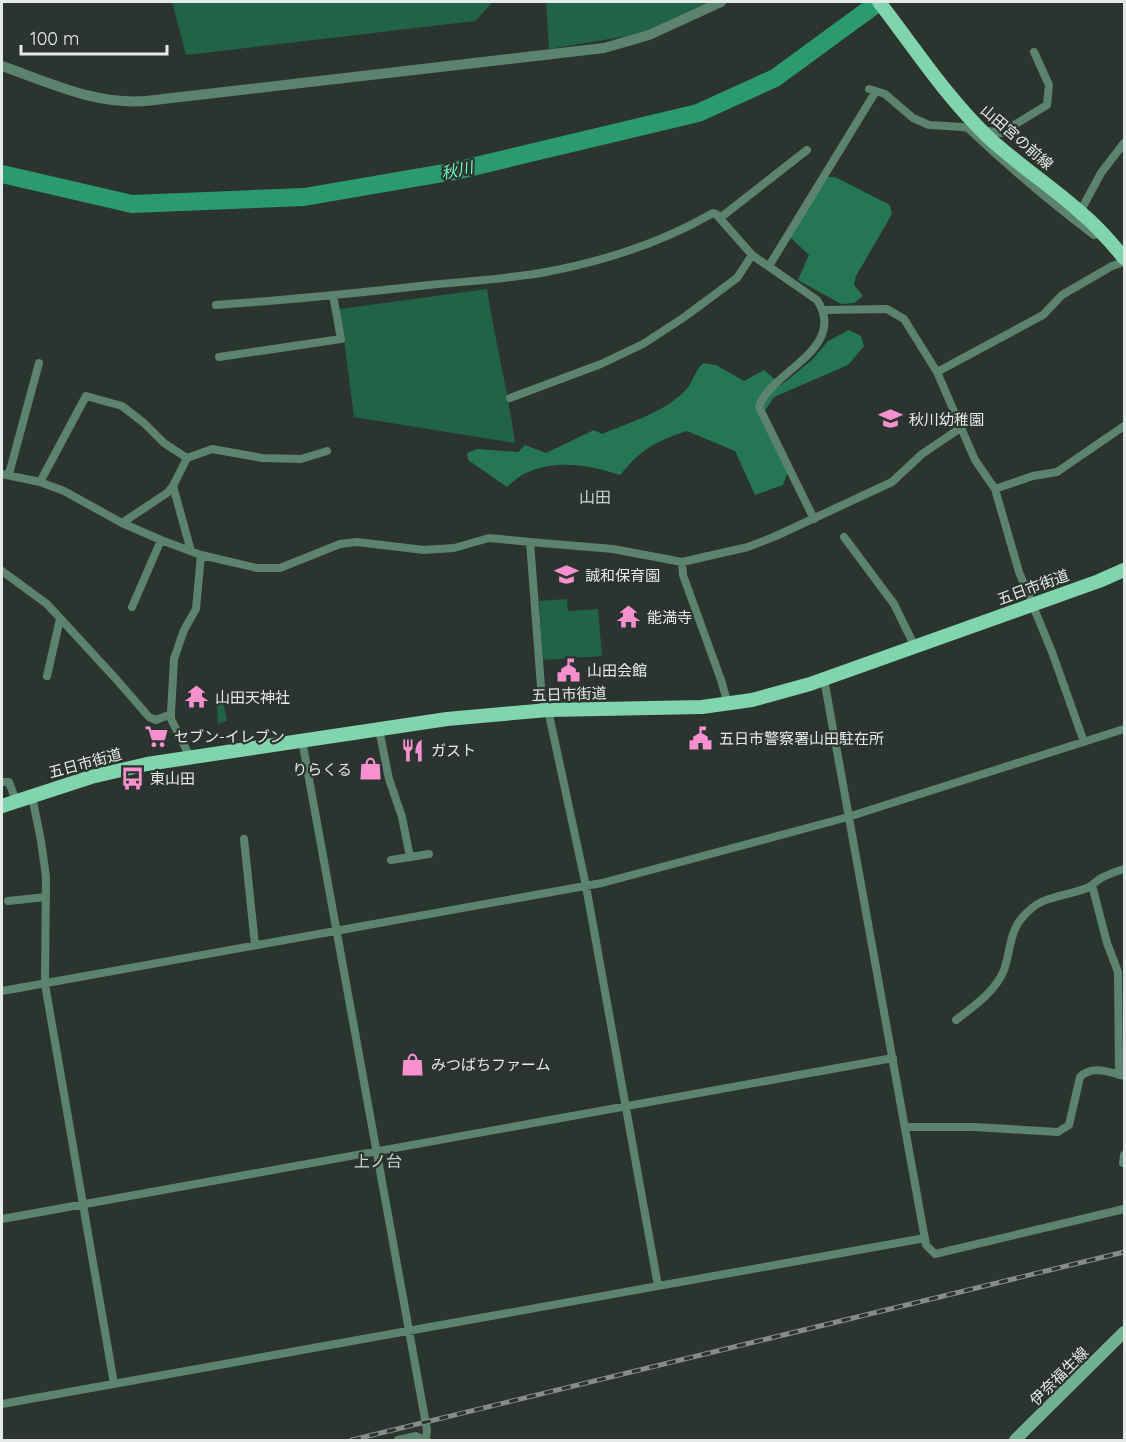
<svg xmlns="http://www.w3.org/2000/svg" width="1126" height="1442" font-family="Quicksand,'Noto Sans JP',sans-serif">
<rect width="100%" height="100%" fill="#2c3430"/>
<path fill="#216349" d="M172,2H493L475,21L186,55Z
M546,2H708L640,34L549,49Z
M487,289C495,341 508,391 515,443L354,417L340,309Z
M567,599L568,611L598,609L602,656L543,660L539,601Z
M223,702L227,721L218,724L217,704Z"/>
<path fill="#257657" d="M825,177H835L890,205L892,214L856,276L854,285L863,296L854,303L841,304L798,280L809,255L790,237Z
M849,330L861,336L864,346L848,365L774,397L760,418L788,472L783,485L755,495L735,451L687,431C654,442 643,448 620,475C590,465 556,459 526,473C519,476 513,482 507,487L468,460L467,453L477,449L518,452L525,445L546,453L594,430L602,434C631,422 663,413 686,390C692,384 694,372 703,363L716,365L744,381L764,370L781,385L812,360L828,341Z"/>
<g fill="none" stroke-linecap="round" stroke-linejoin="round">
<path stroke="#2c9a71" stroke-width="18" d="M2,174L132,204L304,197L455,171L698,113L775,78L879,2"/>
<path stroke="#5c8370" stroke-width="8" d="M869,89L885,94L913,118L929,125L962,127L1001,133L1047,105L1049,85L1034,52
M969,129C1009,167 1050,202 1094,235L1103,233
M1080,212L1101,173L1124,143
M720,218L807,150
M769,266L876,91
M216,305C287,300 358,293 429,285C468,281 508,279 546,272C605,261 661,243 713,213L716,214L752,255L817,300C849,349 769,372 759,407L814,519
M823,310L887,309L904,319L937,372L975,460L995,489L1019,572L1052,652L1084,742
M219,357L341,339L333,295
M937,372L1043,315L1062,295L1112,266L1124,262
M510,398L601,364L643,344L683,318L737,278L752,255
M187,458L212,449L262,458L301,459L327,451
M2,474L40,482L64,491L122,523L161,540L201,555L257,568H280L340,544L357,542L424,550L454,548L489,538L530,542L542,700L548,710L586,886L658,1286
M9,474L39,363
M40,482L86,396L122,406L144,423L164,443L187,458L173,486L191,551
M995,489L1033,476L1057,472L1124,426
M122,523L167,493L173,486
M844,537L894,604L915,647
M530,542L613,549L682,562L748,547L776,536L892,482L922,454L962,427
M682,562L683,575L721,680L728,704
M2,571L47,604L116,679L149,717L156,720L171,714V719L190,757
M132,607L161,540
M47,676L60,619
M824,679L926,1245L935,1254L1124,1209
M171,714L174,659L184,630L196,609L201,555
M379,729L389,779L402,817L410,857
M302,740L427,1430L426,1440
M2,782H9L16,801
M32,796L41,841L46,877L45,984L114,1384
M244,839L255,945
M391,860L429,854
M1092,885L1107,943L1118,972L1119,1075
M8,901L46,897
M2,991L602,883L848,817L1124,729
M956,1020C974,1006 995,992 1004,970C1010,953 1010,931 1022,918C1041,894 1062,898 1087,888C1093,885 1097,880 1103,877C1109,874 1117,871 1124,869
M906,1127H974L1058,1132L1069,1125L1080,1077C1092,1065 1109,1072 1124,1076
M1123,1163L1124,1155
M2,1219L893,1058
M2,1404L925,1238
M398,1440L416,1436L424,1440"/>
<path stroke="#5c8370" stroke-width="10" d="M2,66C48,82 95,105 146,101L604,48L649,35L721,2"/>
<path stroke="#71b193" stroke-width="12" d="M1015,1440L1124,1332"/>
<path stroke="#80d4ae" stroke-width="14" d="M879,2C914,47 946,97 988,137C1017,164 1051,186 1080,212C1097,226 1111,242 1124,258
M2,806L91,777L147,764L447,719L548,710L702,707L752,700L810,684L1099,581L1124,570"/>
<defs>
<path id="rail" d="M352,1440L1124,1252"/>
</defs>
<use href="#rail" stroke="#868d89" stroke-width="5"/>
<use href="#rail" stroke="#2c3430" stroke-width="3" stroke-dasharray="9" stroke-linecap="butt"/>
</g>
<defs>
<symbol id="school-bare" viewBox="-9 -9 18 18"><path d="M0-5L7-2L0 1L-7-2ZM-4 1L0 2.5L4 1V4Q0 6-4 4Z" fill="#f790cf" stroke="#2c3430" stroke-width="2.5" paint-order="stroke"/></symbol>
<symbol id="temple-bare" viewBox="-9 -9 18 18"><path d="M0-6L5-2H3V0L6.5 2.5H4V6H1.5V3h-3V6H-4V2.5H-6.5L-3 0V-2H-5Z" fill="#f790cf" stroke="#2c3430" stroke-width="2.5" paint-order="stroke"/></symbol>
<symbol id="civic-bare" viewBox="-9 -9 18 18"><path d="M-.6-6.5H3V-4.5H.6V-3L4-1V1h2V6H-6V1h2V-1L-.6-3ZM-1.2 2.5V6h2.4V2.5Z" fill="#f790cf" stroke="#2c3430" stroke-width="2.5" paint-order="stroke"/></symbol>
<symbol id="supermarket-bare" viewBox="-9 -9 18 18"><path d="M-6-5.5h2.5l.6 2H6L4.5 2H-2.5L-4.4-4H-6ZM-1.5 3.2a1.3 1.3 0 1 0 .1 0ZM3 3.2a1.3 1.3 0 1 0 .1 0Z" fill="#f790cf" stroke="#2c3430" stroke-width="2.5" paint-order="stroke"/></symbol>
<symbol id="restaurant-bare" viewBox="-9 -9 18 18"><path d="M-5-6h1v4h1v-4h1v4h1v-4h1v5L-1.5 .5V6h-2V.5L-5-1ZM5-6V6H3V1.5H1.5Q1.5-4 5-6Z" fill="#f790cf" stroke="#2c3430" stroke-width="2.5" paint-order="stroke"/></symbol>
<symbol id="shop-bare" viewBox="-9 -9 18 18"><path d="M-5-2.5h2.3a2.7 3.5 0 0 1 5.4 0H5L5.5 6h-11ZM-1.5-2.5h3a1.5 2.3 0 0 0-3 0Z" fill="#f790cf" stroke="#2c3430" stroke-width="2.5" paint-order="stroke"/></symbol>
<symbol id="bus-bare" viewBox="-9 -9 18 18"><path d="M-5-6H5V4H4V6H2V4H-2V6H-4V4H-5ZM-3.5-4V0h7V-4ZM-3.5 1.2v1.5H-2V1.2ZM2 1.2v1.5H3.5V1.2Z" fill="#f790cf" stroke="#2c3430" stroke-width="2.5" paint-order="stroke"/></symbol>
</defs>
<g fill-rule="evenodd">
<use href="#school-bare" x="874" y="402" width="33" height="33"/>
<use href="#school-bare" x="550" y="558" width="33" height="33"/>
<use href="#temple-bare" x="612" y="600" width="33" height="33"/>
<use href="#civic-bare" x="552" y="654" width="33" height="33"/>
<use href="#temple-bare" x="180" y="680" width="33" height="33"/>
<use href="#supermarket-bare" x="140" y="720" width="33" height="33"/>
<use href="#civic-bare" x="684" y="722" width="33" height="33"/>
<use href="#restaurant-bare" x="396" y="734" width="33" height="33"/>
<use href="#shop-bare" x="354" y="752" width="33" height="33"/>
<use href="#bus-bare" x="116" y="762" width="33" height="33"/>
<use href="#shop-bare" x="396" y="1048" width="33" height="33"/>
</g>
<g text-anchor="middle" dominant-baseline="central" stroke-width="4.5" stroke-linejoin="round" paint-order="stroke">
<g font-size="15" fill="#e4eae7" stroke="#2c3430">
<text transform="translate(1017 137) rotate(41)">山田宮の前線</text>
<text transform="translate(1033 587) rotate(-20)">五日市街道</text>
<text transform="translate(569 694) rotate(-2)">五日市街道</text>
<text transform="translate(85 763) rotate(-15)">五日市街道</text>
<text transform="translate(1059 1376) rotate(-45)">伊奈福生線</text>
</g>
<g font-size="15" fill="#e4eae7" stroke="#2c3430" text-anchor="start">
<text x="909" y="419">秋川幼稚園</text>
<text x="585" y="575">誠和保育園</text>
<text x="647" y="617">能満寺</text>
<text x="587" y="670">山田会館</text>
<text x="215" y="697">山田天神社</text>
<text x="174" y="736">セブン-イレブン</text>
<text x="719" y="738">五日市警察署山田駐在所</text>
<text x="431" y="750">ガスト</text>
<text x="352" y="769" text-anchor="end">りらくる</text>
<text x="150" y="778">東山田</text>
<text x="431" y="1064">みつばちファーム</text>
</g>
<g font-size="16" font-style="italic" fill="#6ef9c0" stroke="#2c3430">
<text transform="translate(457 170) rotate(-12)">秋川</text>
</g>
<g font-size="16" fill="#cad4cf" stroke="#2c3430">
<text x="595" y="497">山田</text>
<text x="378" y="1161">上ノ台</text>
</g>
</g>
<rect width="1126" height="1442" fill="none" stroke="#e4eae7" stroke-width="6"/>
<path d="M21 45v9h146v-9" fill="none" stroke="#e4eae7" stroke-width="3"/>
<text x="30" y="45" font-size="18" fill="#e4eae7" stroke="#2c3430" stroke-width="4.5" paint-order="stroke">100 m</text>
</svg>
